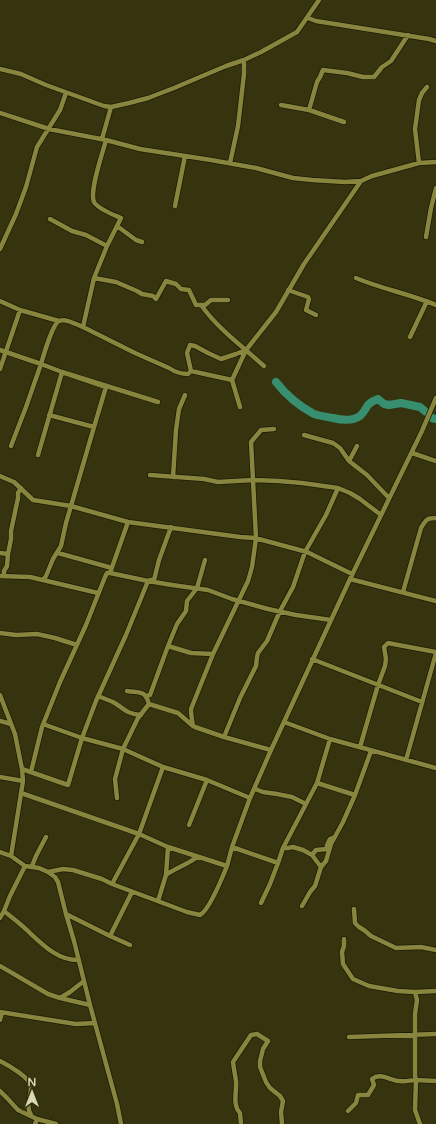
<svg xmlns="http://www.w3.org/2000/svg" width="436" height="1124" font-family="'Varela Round',sans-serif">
<rect width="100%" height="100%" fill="#36340e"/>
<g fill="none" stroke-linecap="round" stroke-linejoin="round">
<path stroke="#388f70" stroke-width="8" d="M276,382C286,395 299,406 314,414C320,416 327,417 333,418C341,420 353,421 360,416C368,409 364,404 378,399L384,404L389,405L401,403L420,407L426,412
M432,418L436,419"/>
<defs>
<path id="minor" d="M308,18L316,21L429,39L436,41
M0,69L21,74L46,85L104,106L111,107L129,103L148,98L174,88L226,66L244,60L261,52L297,32L319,0
M281,105L309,110L344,122
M309,110L317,82L320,77L323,70L347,73L363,77H374L382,67L391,61L408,35
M0,113L49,129L106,140L140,149L211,160L256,168L293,178L312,180L345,182L361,181L372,176L419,163L436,162
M102,139L111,107
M230,163L238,126L244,74V60
M419,163L415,129L419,100L422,93L427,87
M175,206L185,156
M50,219L72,231L86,235L107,246
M117,226L136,240L142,242
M426,237L431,208L436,188
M0,249L16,214L26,187L37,147L60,110L66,93
M94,278L116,282L137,291L142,294L153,296L156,299L166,281L176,284L181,289L189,290L196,305H205L211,300H228
M356,278C382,289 410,294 436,305
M288,290L308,297L309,299L306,310L316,315
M0,301L20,310L59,321
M201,305C219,330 242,346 264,366
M83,327L135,353L169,368C175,372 180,374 188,374L191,371L232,380L246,350
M410,337L427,301
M0,350L41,364L26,407L11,446
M0,369L20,310
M191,371L187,353L190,345L195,346L208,353L221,359L236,354L246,350L276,312L304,264L361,181
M232,380L240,407
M94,427L106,387L62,372L158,402
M304,435L333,443L340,448L349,461
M357,446L349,461L367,475L389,498
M412,453L436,461
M38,455L62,372L41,364C43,357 53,323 59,321C66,318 77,325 83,327L94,278L107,246L121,218C114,215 98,209 94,202C89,191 103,152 106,140
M150,475L204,479L218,482L253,480L279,481L302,483L338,488L350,493L360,499L381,515
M0,476L14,482L33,500L71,506L66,523L61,546L53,559L46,576L43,580
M173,477L176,430L179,409L185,395
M128,522L240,537L255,538L307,552L352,574
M0,553L8,554L11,539V531L18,498V493L21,488
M58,553L112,568
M0,576L30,577L98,593
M4,576V571L7,566L8,554
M350,579L436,601
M150,580H154L159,560L171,527
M148,581L172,585L208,590L232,599L268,609L296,615L331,620
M403,592L421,528C426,520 426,518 436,518
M0,633L16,635L37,634L55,638L77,645
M168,646L177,624L186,611L187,601L197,588L205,560
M312,659L422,702
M127,691C140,693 145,690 149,704
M0,695L15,734L22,769L23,781L11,856
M98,696C103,698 108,700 113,702C125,709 126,714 141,715
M146,696L150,695L168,646L191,653L213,654
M0,721L11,724
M284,722L330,739L436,768
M43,724L82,738L96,701L126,635L148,581L110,573
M224,737L240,698L256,666L257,657L258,653L267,641L280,611L293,587L305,552L326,515L338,488
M360,747L378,685L385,666L386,659L384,647L388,643L393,644L436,652
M271,750L224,737L195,727L193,726C192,720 191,715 191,709L213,654L248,581L252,567L256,538L251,442L261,430L274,429
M406,760L436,653
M22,769L68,785L82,738L123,749L163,767L207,780L250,798
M31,772L42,727L60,682L86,625L105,577L107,573H110L128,522L71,506L94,427L49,415
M0,777L23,781
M317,783L355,795
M255,789L263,792L277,794L292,797L306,804
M21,793L139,834L168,847L227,866L232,847L250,798L271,750L350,579L422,431L436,398
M117,798L115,779L123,749L138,718L149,704L178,713L193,726
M189,825L207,780
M232,847L278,863L283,848L317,783L330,739
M283,848H288L293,847L303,850L312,855L321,867L315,886L310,892L302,906
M0,852L11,856L25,866L39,868L48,872L55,877L58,882L66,914L74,941L90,1005L117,1104L121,1124
M312,855L316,850L327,849V845L330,839L335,837
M32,866L36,856L46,837
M321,867L326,861L331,844L343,822L355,795L371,751
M48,872L63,869L73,870L102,879L112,884L187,912L200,915C209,910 223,876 227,866
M166,875C175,868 187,865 197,857
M112,884L139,834L163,767
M158,901L166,875L168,847
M261,903L270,884L278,863
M354,909L355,923L359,927L364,930L371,936L396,948L421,947L436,950
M4,911C9,915 14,919 19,923C37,938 54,961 79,960
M66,914L110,936L132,892
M0,918L4,911L10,896L25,866
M110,936L130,945
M344,939V946L342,952L343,964L353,979L369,986L398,991L415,992L417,1000L415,1014V1076L416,1080L436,1081
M0,966L48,994L60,998L90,1005
M415,992L436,991
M60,998L70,992L84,981
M0,1012L76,1024L95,1023
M0,1020L2,1013
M349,1037L436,1034
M0,1061C8,1065 31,1078 31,1087C31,1098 25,1105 31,1115
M0,1091L7,1098L18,1110L37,1119L35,1124
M348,1111L356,1103L358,1095H368L374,1085L372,1079C381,1072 390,1081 400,1081C405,1082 411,1080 416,1080L415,1110L420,1124
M37,1119L56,1124
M241,1124L240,1113C232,1105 237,1092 236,1081C235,1075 234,1069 233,1062L251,1035L257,1034L268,1041L263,1049L260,1061V1067L266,1082L270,1088L280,1096L283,1101L281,1112L282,1124"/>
</defs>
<use href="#minor" stroke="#1c1b05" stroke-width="6"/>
<use href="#minor" stroke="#88853e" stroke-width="4.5"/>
</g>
<g transform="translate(32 1092)" stroke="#36340e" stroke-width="3" paint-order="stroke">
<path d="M0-3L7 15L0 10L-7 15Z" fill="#d9d9b6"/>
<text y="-6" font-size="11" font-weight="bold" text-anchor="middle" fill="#d9d9b6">N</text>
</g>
</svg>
